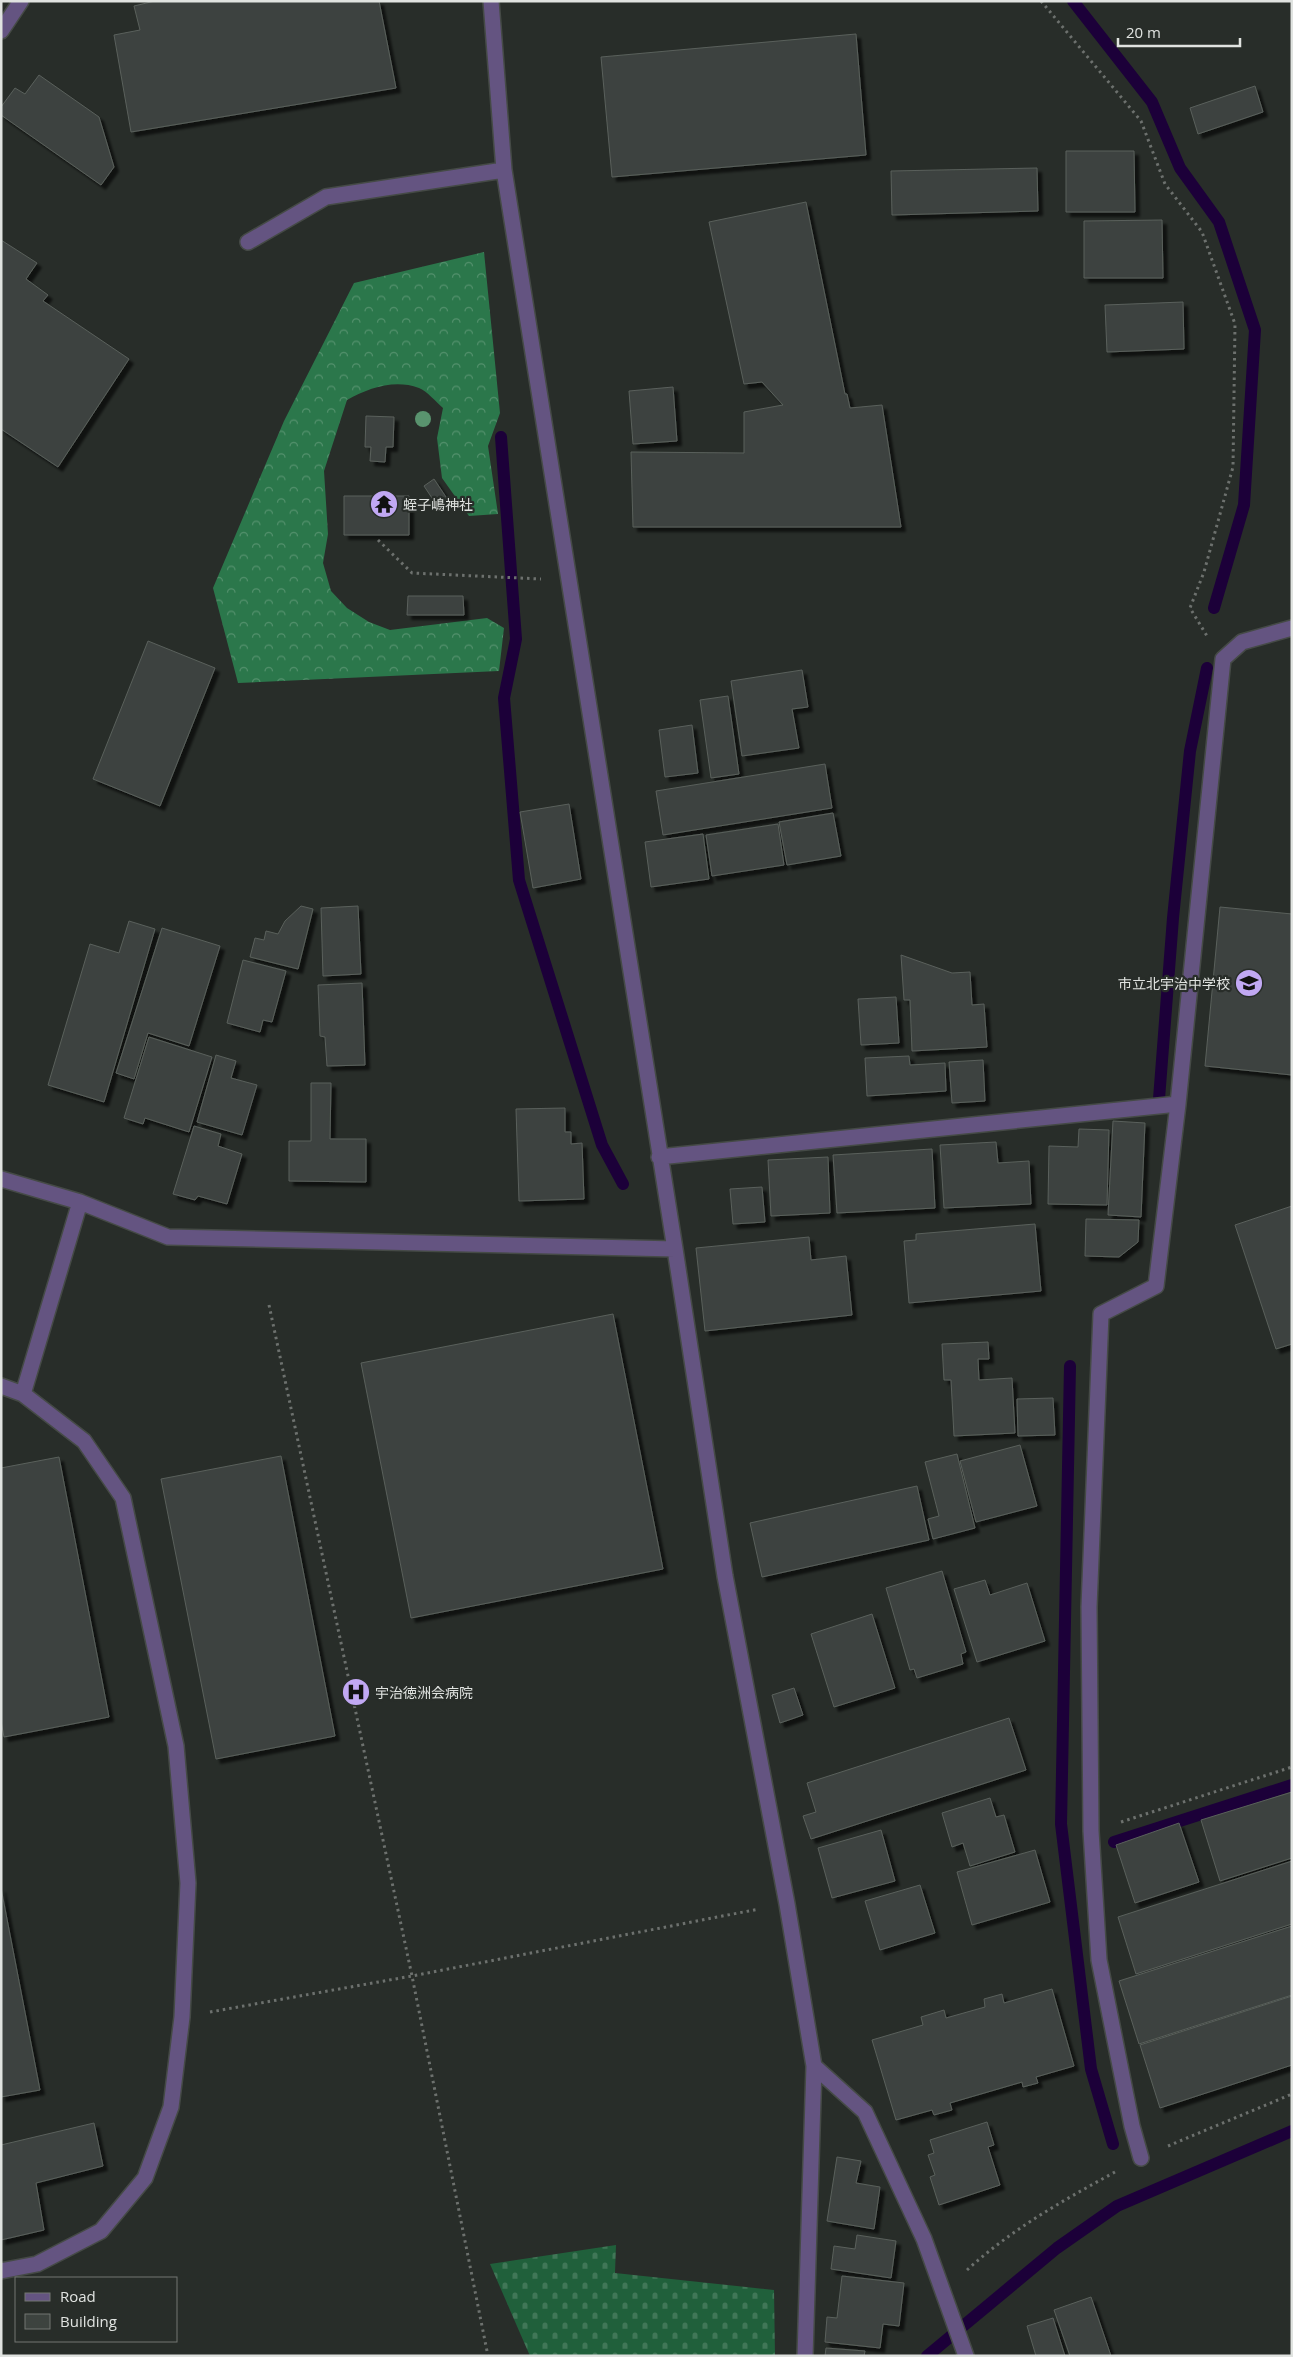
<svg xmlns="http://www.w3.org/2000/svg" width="1293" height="2357" font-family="'Open Sans','Noto Sans JP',sans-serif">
<defs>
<pattern id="forest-crowns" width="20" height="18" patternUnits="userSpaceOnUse" patternTransform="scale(1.25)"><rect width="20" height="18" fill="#2b774b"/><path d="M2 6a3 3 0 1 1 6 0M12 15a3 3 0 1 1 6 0" fill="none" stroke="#54916d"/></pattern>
<pattern id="cemetery-stones" width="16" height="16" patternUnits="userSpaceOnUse" patternTransform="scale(1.25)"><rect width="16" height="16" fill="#20603b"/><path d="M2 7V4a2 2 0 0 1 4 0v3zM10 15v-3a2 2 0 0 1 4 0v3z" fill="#407757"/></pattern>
<filter id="shadow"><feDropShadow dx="4.5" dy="4.5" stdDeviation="1" flood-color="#0009"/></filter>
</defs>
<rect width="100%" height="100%" fill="#282d29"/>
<path fill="url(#forest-crowns)" d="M484,252L500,413L488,446L498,514L469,516L442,478L437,438L443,408C436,402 427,391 419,388C394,379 369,388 347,400L324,471L328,534L323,563L331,591L347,608L369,622L390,630L487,618L504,628L499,671L238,683L213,588L284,421L354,283Z"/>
<path fill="url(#cemetery-stones)" d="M616,2245L615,2273L774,2290L775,2356H530L490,2264Z"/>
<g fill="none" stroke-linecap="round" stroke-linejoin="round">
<path stroke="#1c0039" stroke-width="12" d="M1073,1L1152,102L1180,168L1219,222L1255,330L1244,505L1214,608
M501,437L516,639L504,698L519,880L602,1145L623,1184
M1159,1099L1173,918L1190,751L1207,668
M1070,1366L1061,1824L1091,2069L1113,2144
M1114,1842L1292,1785
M927,2356L1057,2248L1117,2206L1292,2131"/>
</g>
<path fill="#3d433f" stroke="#5a605c" filter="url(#shadow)" d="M155,1H379L396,88L131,132L114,35L140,30L134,6Z
M856,34L866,155L612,177L601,57Z
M39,75L99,117L114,167L101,185L1,115V107L15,88L25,94Z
M1255,86L1263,112L1198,134L1190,108Z
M1066,151H1134L1135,212H1066Z
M1037,168L1038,211L892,215L891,171Z
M806,202L845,394H847L850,408L882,405L901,527H633L631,452L744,453V412L783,405L762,382L744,384L709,222Z
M1162,220L1163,278H1084V221Z
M1,240L37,263L26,279L48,295L43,301L129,359L58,467L1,429Z
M1183,302L1184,349L1107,352L1105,305Z
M673,387L677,441L633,444L629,391Z
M366,416L394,417L393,447H386L385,462L370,461L371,447H365Z
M434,479L448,500L438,507L424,486Z
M344,496H409V535H344Z
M408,596H463L464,615H407Z
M148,641L215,668L160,806L93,779Z
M802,670L808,707L792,709L799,748L742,756L731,681Z
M728,696L739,774L711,778L700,700Z
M692,725L698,773L665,777L659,730Z
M825,764L832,808L663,835L656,791Z
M569,804L581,879L533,888L520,812Z
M833,813L841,856L787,865L779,822Z
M778,824L784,865L712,876L706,835Z
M703,834L709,879L651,887L645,842Z
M301,906L313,909L298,969L250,957L255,938L264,940L266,931L278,934L285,921Z
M358,906L361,974L323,976L321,908Z
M1220,907L1292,914V1075L1205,1066Z
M129,921L155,929L104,1102L48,1085L90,944L119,953Z
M162,928L220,946L189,1046L148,1033L134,1079L116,1073Z
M901,955L952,973L970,972L972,1005L984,1004L987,1047L912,1051L910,1000H904Z
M243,960L286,971L272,1022L263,1020L260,1032L227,1023Z
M362,983L365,1065L327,1066L325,1037L320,1036L318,985Z
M896,997L899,1043L861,1045L858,999Z
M149,1037L212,1057L189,1132L145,1118L143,1124L124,1118Z
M216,1055L236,1061L231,1078L257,1085L242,1135L197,1122Z
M909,1056L910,1065L945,1063L946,1091L867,1096L865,1058Z
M983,1060L985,1101L952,1103L949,1062Z
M311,1083H331L330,1139H366V1182L289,1181V1141H311Z
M565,1108V1132H571V1144L582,1143L584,1199L519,1201L516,1109Z
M1113,1121L1145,1123L1141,1217L1108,1215Z
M194,1126L221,1134L218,1146L242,1154L227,1204L198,1196L195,1200L173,1194Z
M1079,1129L1109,1130L1107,1205L1048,1204L1049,1146L1078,1147Z
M996,1142L998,1163L1029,1161L1031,1204L944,1208L940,1145Z
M932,1149L935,1208L837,1213L833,1155Z
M828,1157L830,1213L771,1216L768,1160Z
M762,1187L765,1222L733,1224L730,1189Z
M1292,1206V1344L1276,1349L1235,1225Z
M1086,1219L1139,1220L1138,1242L1119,1257L1085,1256Z
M1035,1224L1041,1291L909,1303L904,1241L916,1240V1234Z
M809,1237L811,1260L846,1256L852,1315L705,1331L696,1248Z
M613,1314L663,1569L411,1618L361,1363Z
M988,1342L989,1359H978L979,1380L1012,1378L1015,1433L954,1436L951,1380H944L942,1344Z
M1053,1398L1055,1435L1018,1436L1017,1399Z
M1020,1445L1037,1506L976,1522L960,1461Z
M957,1454L975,1528L933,1539L928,1519L939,1516L925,1462Z
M281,1456L335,1736L216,1759L161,1479Z
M59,1457L109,1717L4,1737L1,1721V1468Z
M917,1486L929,1540L762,1577L750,1523Z
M942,1571L966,1652L961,1654L963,1664L917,1678L914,1669L910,1670L886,1588Z
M985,1580L990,1595L1027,1583L1045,1641L977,1662L954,1589Z
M872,1614L895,1688L834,1707L811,1634Z
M794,1688L803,1715L780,1723L772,1695Z
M1009,1718L1026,1770L811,1839L803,1816L816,1812L807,1783Z
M1292,1792V1858L1220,1881L1201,1820Z
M990,1798L996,1817L1004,1815L1015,1852L970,1866L963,1843L952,1847L942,1813Z
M1179,1823L1199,1882L1135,1903L1116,1845Z
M881,1830L895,1881L832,1898L818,1848Z
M1035,1850L1050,1902L972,1925L957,1872Z
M1292,1861V1924L1136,1974L1118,1917Z
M920,1885L935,1933L880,1950L865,1901Z
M1,1888L40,2090L1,2097Z
M1292,1926V1995L1139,2044L1119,1981Z
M1052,1989L1074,2066L1036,2077L1038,2083L1023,2087L1022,2082L950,2103L952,2110L934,2115L932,2110L896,2120L872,2040L923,2025L921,2017L944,2010L946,2018L985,2007L984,1999L1002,1994L1004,2003Z
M1292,1996V2065L1160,2108L1140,2045Z
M987,2122L994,2145L988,2147L1000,2185L939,2205L930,2177L935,2175L928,2155L934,2153L930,2140Z
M94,2123L103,2166L36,2183L44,2230L1,2240V2145Z
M837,2157L861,2161L856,2183L880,2187L874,2229L827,2221Z
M857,2235L896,2241L891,2278L831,2269L834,2246L855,2249Z
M842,2276L904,2283L899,2326L883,2324L880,2348L825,2342L827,2317L837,2318Z
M1091,2297L1111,2356H1070L1054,2310Z
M1053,2318L1065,2356H1036L1027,2326Z
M826,2348L865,2351L864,2356H825Z"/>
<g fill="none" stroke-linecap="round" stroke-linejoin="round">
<defs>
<path id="minor" d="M491,1L504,170L675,1249L725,1576L787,1904L814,2066L805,2356
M1,31L21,1
M248,242L326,197L504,170
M659,1157L1178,1104
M1,1179L80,1202L168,1237L675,1249
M1,1386L23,1394L84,1441L123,1498L176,1746L188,1883L182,2017L171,2107L145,2178L101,2231L37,2264L1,2271
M23,1394L80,1202
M814,2066L865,2112L924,2239L966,2356
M1141,2158L1132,2126L1099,1960L1091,1831L1089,1607L1101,1314L1156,1286L1178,1104L1223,659L1242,642L1292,628"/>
</defs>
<use href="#minor" stroke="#454a46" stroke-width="18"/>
<path stroke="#6d716e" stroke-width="3" stroke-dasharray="2.5 4" stroke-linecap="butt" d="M1041,1L1141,121L1165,184L1202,232L1235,324L1233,467L1204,572L1190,608L1207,636
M378,540L412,573L541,579
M269,1305L412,1976L488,2356
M1121,1822L1292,1767
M210,2012L412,1976L759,1909
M1168,2146L1292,2094
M967,2270C1012,2229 1062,2201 1115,2172"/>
<use href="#minor" stroke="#645481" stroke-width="15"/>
</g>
<circle fill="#59936e" cx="423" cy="419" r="8"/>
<defs>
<symbol id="temple-disc" viewBox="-11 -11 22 22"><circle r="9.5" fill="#c1a8f3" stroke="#282d29"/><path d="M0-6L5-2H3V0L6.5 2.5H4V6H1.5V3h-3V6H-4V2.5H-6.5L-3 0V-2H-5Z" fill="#111"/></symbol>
<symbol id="school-disc" viewBox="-11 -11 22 22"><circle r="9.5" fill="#c1a8f3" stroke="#282d29"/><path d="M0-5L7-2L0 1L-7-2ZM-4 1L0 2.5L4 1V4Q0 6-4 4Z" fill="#111"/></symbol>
<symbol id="hospital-disc" viewBox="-11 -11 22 22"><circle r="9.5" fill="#c1a8f3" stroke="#282d29"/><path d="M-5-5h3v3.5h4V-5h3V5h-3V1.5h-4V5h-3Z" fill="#111"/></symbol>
</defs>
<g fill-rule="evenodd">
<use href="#temple-disc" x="368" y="488" width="32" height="32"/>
<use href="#school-disc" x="1233" y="967" width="32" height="32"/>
<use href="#hospital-disc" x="340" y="1676" width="32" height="32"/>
</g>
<g text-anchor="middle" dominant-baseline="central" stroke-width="4.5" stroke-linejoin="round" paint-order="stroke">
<g font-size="14" fill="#e0e3e0" stroke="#282d29" text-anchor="start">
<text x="403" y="504">蛭子嶋神社</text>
<text x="1230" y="983" text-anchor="end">市立北宇治中学校</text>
<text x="375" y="1692">宇治徳洲会病院</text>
</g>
</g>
<rect width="1293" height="2357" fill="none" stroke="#e0e3e0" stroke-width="5"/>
<rect x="15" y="2277" width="162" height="65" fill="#282d29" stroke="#727672"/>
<rect x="25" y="2293" width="25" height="8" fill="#645481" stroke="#727672"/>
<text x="60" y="2302" font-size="15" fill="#e0e3e0">Road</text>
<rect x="25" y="2314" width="25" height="15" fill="#3d433f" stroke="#727672"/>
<text x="60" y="2327" font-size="15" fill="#e0e3e0">Building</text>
<path d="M1118 38v8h122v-8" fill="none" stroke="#e0e3e0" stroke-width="2.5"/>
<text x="1126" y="38" font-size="15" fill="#e0e3e0" stroke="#282d29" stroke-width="4" paint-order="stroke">20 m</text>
</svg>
